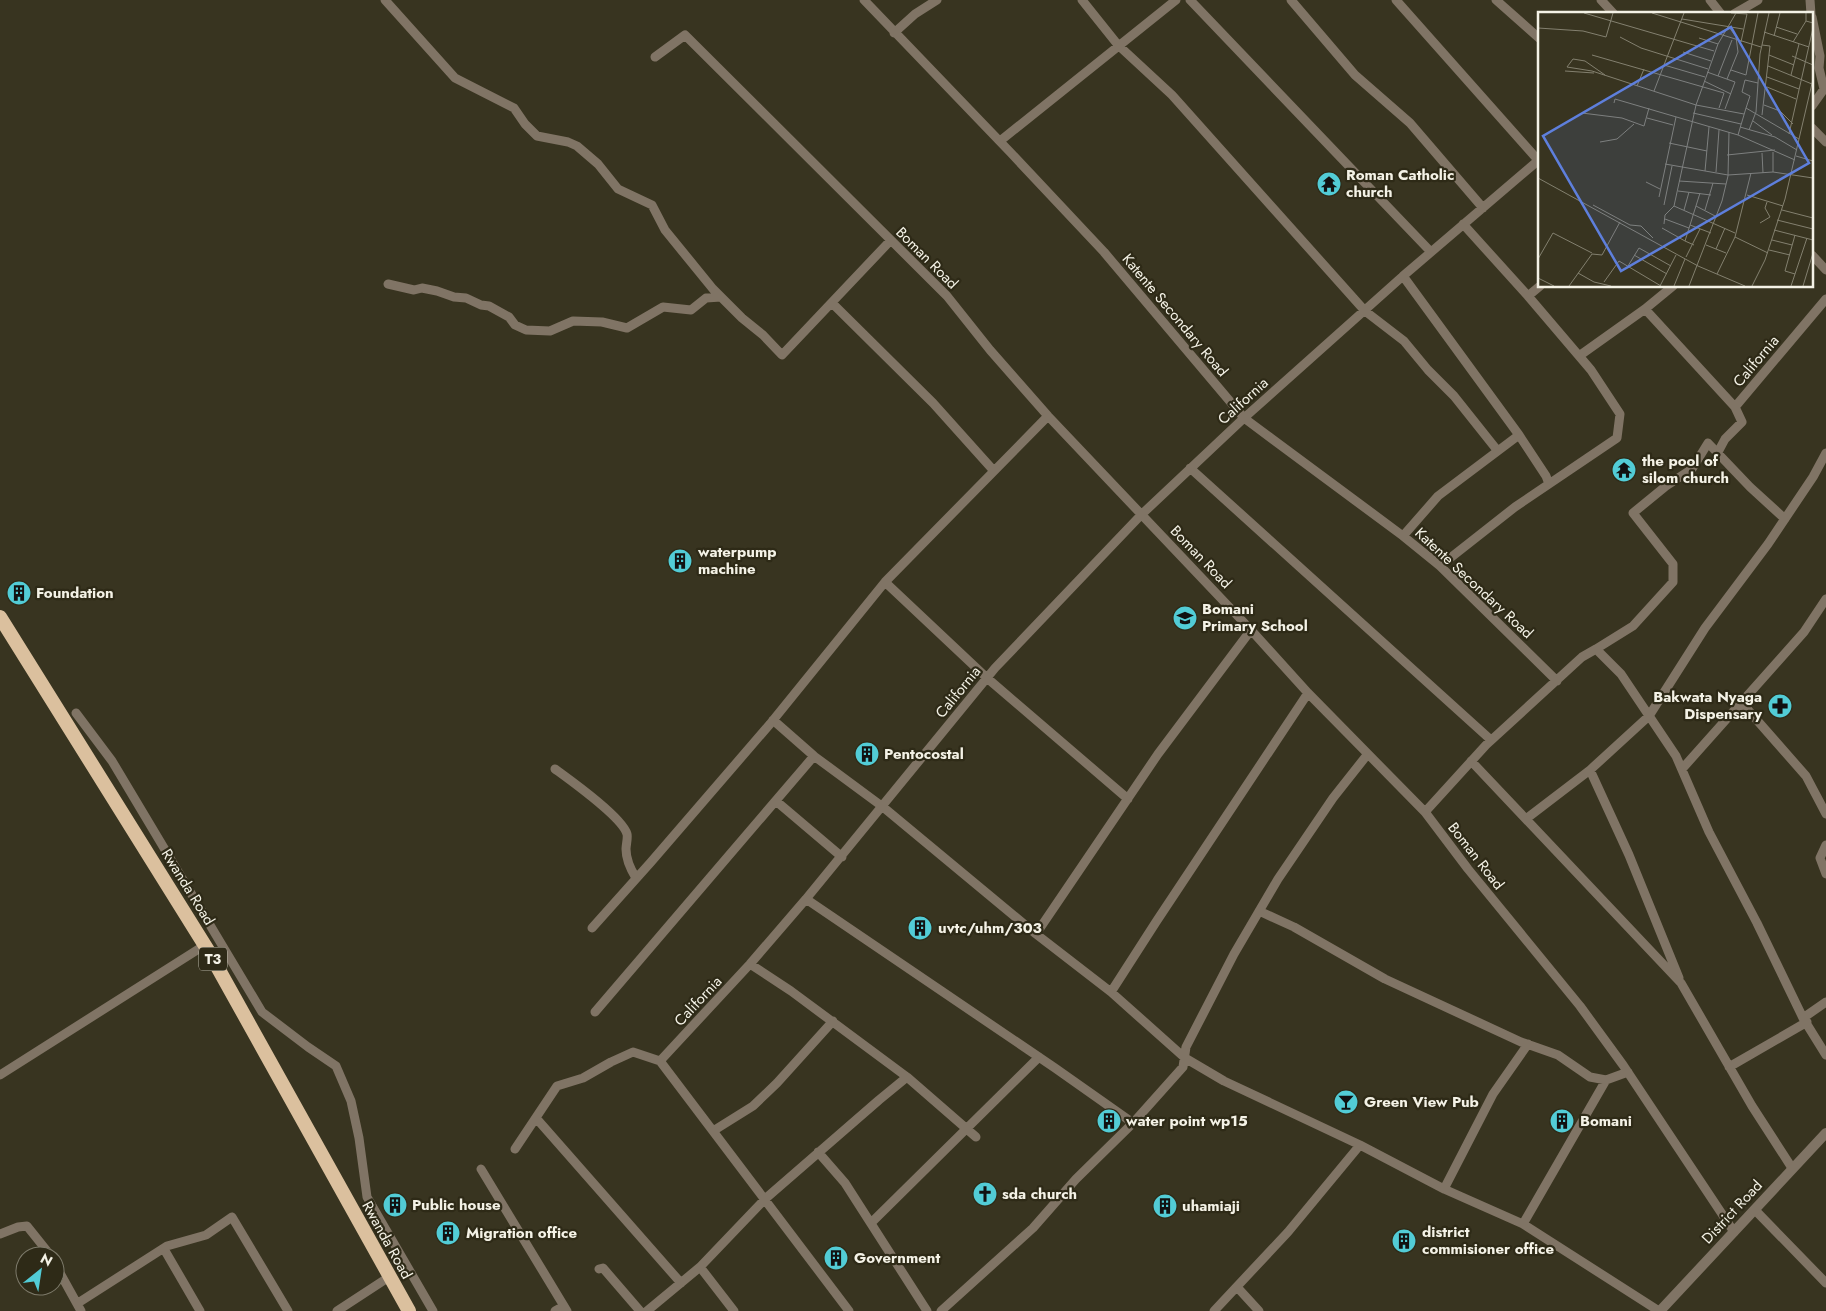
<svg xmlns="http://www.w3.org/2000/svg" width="1826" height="1311" font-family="Jost,sans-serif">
<rect width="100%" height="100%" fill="#383420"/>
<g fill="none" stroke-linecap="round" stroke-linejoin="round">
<path stroke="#807465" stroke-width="9" d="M385,0L455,78L514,108L525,124L537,136L568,142L577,146L598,164L618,189L652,205L665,230L713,289L742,318L763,335L782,355L890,241
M864,0L1011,153L1104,252L1244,418L1403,536L1440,566L1557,681
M1082,0L1118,45L1172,95L1365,311L1404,341L1428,370L1454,396L1497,450
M1190,0L1431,252
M1291,0L1355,75L1410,123L1483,208
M1396,0L1538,160
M1496,0L1540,39
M1601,0L1614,14
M1710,0L1721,14
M1810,0L1811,14
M1734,14L1758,0
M1812,17L1820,56L1819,68L1824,89L1812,106
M894,33L915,14L937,0
M655,57L685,35L947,296L990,350L1048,416L1251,630L1308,693L1425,812L1468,869L1580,1006L1623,1065L1734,1232
M1812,128L1826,142
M1000,141L1176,0
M1812,255L1826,270
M1403,276L1519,435L1546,476L1549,484
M388,284L414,290L422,288L437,291L454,297L466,298L481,305L489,306L509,317L515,325L526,330L550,331L573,321L602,322L627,328L663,307L691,310L706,298L721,297
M1528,296L1540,286
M832,303L933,403L994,471
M1645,309L1735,407L1826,299
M1579,356L1645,309L1673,286
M1717,454L1725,439L1742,422L1735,407
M1190,468L1491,740
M1403,536L1438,496L1519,435
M1440,566L1515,507L1617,438L1620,414L1591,370L1528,296L1463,224
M885,582L987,678L1128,799
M1596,649L1633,626L1673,582V564L1633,513L1666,486L1692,469L1708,443L1750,487L1785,519
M1741,702L1806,776L1826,814
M76,713L112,761L262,1012L308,1047L336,1066L351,1101L359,1138L367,1197L433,1311
M773,720L814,756L883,807L1036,934L1111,992L1185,1058L1224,1081L1360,1145L1444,1189L1523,1224L1659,1311
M1471,761L1681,983L1752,1106L1792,1168
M555,769C570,780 622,817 627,834C628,838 626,845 626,849C626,860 631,870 636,878
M1682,769L1804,632L1826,599
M1590,770L1629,855L1679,978
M776,801L842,857
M1425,812L1486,745L1582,657L1596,649L1621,674L1676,756L1709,832L1757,923L1803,1018L1826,1055
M1526,819L1590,770L1649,716L1705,628L1768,544L1813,477L1826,453
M1826,845L1820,858L1826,874
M806,899L1055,1068L1133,1123
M1259,911L1294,927L1385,979L1521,1042L1558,1055L1590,1077L1606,1080L1628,1072
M592,928L651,862L770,724L885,582L1048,416
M1036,934L1158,754L1251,630
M750,964L791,991L907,1077L976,1137
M1111,992L1156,922L1308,693
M595,1012L814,756
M1803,1018L1826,1002
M1729,1067L1807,1022
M0,1075L205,945
M536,1118L681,1283
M713,1131L753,1106L777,1083L833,1021
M515,1149L557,1086L583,1078L611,1062L633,1052L660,1061
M818,1152L845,1183L927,1311
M481,1169L567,1311
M1444,1189L1493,1094L1528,1044
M1755,1210L1826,1283
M871,1223L1039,1057
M1523,1224L1606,1080
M0,1234L18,1227L27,1226L51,1256
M164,1249L200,1311
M55,1264L81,1311
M700,1267L734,1311
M599,1269L603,1268L640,1311
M1237,1287L1259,1311
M78,1303L167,1246L206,1235L232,1217L288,1311
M337,1311L389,1277
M555,1311L564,1306
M647,1311L700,1267L765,1199L879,1100L907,1077
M849,1311L660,1061L750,964L806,899L995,668L1141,515L1244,418L1403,276L1540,159
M941,1311L1033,1228L1076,1179L1133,1123L1183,1067L1186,1047L1234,954L1278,879L1333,798L1367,755
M1214,1311L1288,1232L1360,1145"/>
<path stroke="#807465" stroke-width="10" d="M1660,1311L1826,1133"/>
<path stroke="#dbc09e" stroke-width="14" d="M0,617L209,952L409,1311"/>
</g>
<defs>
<symbol id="temple-disc" viewBox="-11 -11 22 22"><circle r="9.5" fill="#52ccd6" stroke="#2e2a17"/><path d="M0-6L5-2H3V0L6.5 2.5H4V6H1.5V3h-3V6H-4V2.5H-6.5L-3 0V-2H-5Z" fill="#111"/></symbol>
<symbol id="building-disc" viewBox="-11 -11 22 22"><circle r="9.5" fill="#52ccd6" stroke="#2e2a17"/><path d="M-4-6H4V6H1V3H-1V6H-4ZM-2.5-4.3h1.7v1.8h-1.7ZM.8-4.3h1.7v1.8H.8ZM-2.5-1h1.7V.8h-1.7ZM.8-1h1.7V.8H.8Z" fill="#111"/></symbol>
<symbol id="school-disc" viewBox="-11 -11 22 22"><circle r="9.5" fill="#52ccd6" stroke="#2e2a17"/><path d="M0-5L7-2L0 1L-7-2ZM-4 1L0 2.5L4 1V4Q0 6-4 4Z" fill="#111"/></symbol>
<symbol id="pharmacy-disc" viewBox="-11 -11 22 22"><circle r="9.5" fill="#52ccd6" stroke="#2e2a17"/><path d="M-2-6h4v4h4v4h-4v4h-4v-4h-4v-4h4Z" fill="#111"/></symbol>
<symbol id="bar-disc" viewBox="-11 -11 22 22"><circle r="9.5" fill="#52ccd6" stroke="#2e2a17"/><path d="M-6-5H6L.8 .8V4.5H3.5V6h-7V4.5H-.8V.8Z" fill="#111"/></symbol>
<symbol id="church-disc" viewBox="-11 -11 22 22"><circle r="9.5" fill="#52ccd6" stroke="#2e2a17"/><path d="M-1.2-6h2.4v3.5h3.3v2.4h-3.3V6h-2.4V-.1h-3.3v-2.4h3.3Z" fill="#111"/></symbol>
</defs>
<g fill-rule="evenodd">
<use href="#temple-disc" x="1315" y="170" width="28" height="28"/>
<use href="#temple-disc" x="1610" y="456" width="28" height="28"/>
<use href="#building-disc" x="666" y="547" width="28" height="28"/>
<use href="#building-disc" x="5" y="579" width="28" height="28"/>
<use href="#school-disc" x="1171" y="604" width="28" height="28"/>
<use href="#pharmacy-disc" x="1766" y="692" width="28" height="28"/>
<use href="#building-disc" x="853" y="740" width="28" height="28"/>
<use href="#building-disc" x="906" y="914" width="28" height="28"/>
<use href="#bar-disc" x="1332" y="1088" width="28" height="28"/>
<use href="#building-disc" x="1095" y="1107" width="28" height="28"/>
<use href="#building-disc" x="1548" y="1107" width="28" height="28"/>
<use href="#church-disc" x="971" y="1180" width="28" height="28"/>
<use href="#building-disc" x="381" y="1191" width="28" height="28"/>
<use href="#building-disc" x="1151" y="1192" width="28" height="28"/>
<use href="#building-disc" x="434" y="1219" width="28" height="28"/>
<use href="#building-disc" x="1390" y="1227" width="28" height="28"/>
<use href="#building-disc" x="822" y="1244" width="28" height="28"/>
</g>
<g text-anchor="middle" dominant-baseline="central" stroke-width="4.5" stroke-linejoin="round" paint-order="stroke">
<rect fill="#2e2a17" stroke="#b9b6a8" stroke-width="1" x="199" y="947.5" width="28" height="23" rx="4"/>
<g font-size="14" font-weight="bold" fill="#f4f2e6">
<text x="213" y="959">T3</text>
</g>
<g font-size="15" font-weight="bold" fill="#f4f2e6" stroke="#2e2a17" text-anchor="start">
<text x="1346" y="175">Roman Catholic<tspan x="1346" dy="17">church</tspan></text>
<text x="1642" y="461">the pool of<tspan x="1642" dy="17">silom church</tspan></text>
<text x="698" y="552">waterpump<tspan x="698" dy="17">machine</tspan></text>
<text x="36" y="593">Foundation</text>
<text x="1202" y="609">Bomani<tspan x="1202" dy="17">Primary School</tspan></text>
<text x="1762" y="697" text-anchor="end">Bakwata Nyaga<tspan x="1762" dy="17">Dispensary</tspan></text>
<text x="884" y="754">Pentocostal</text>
<text x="938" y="928">uvtc/uhm/303</text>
<text x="1364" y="1102">Green View Pub</text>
<text x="1126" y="1121">water point wp15</text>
<text x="1580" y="1121">Bomani</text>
<text x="1002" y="1194">sda church</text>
<text x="412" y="1205">Public house</text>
<text x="1182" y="1206">uhamiaji</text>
<text x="1422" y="1232">district<tspan x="1422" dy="17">commisioner office</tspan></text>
<text x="466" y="1233">Migration office</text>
<text x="854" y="1258">Government</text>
</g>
<g font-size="15" fill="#f4f2e6" stroke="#2e2a17">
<text transform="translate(927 258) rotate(45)">Boman Road</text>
<text transform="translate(1175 315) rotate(50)">Katente Secondary Road</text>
<text transform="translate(1756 361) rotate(-50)">California</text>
<text transform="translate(1243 401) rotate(-42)">California</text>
<text transform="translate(1201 557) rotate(46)">Boman Road</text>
<text transform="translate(1474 583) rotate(43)">Katente Secondary Road</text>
<text transform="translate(958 692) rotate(-51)">California</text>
<text transform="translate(1476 856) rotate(52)">Boman Road</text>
<text transform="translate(188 887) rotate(58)">Rwanda Road</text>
<text transform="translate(698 1001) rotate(-47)">California</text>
<text transform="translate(1732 1212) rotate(-47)">District Road</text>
<text transform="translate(387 1240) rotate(61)">Rwanda Road</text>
</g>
</g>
<g transform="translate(1538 12)">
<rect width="275" height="275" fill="#383420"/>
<path fill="none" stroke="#83806f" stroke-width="1" d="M46,1L176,39M114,1L223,35M193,1L209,2L203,30M268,1V9L275,11M144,7L205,17M238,15L259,22M0,16L45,19L68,25L75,1M226,20L271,35M236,24L242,1M82,25L103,36L170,57M161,26L180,32M255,30L268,9M224,33L232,34L224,103M145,40L173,49M54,43L186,81M231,43L256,53M254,44L275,53M126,53L167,65M230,54L274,72M29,55L54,59L158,93L206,102M29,55L35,47L47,49L67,63M193,58L208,63L220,1M27,59L56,61M169,60L197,70L187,97M253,63L261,32M180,64L194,28M229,65L261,77M189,67L200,40L198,25L191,15M166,69L193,82M99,74L106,57M229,75L258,87M116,79L146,1M76,91L77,87L200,123L257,148M226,93L242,99L255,112M181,96L186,81M208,96L212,84L204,80L207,68L220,71M44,101L84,106L106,114L111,96M155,101L203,112M109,106L135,113M215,109L234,123M202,115L237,125L259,138M211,118L218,100L222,42L231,1M251,122L275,16M200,123L208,96L261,127M62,130L79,127L96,112M131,131L169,139M235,140V160M224,141L225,161M189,143L237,138M258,144L275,149M127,152L190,163L235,160L275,166M167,159L171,115M178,160L181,118M0,166L160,254L207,274M141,169L188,172M108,170L122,177M140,179L173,183M209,183L245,194M121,185L138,105M55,193L92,213L103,214L115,226M126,193L134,154M158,194L179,205M146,198L151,180M167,198L175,171M244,198L275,206M127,207L151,216M239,208L275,217M222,211L232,205L227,196L229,190M126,212L127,203L136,194M152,213L173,221M124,216L147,229M236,218L275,228M197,221L136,194L158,93L180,32L198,1M197,225L230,241M234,228L254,233M156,233L147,229L162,181M168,233L188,241M178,237L187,216M231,238L252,243M96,243L129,262M148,245L162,217M0,247L15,221L54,241M90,254L101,236L133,254M40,261L56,270L73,274M179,262L197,225L213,161M257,262L247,259L257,223M0,266L16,274M66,270L81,249L123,274M31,274L54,242L64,243L82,210M122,274L138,243M136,274L147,247M151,274L184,189L190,164L191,120M214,274L227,248L247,187L275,67M253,274L269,226M265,274L275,241"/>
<path fill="#5e7fdc" fill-opacity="0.15" stroke="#5e7fdc" stroke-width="2.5" d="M193,15L271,151L83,259L5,124Z"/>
<rect width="275" height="275" fill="none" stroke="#f4f2e6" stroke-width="2.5"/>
</g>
<g transform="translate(40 1271) rotate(30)"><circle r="24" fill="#2e2a17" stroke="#7d7a6a"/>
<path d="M0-4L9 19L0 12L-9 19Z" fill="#52ccd6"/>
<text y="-8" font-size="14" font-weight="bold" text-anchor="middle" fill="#f4f2e6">N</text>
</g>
</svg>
